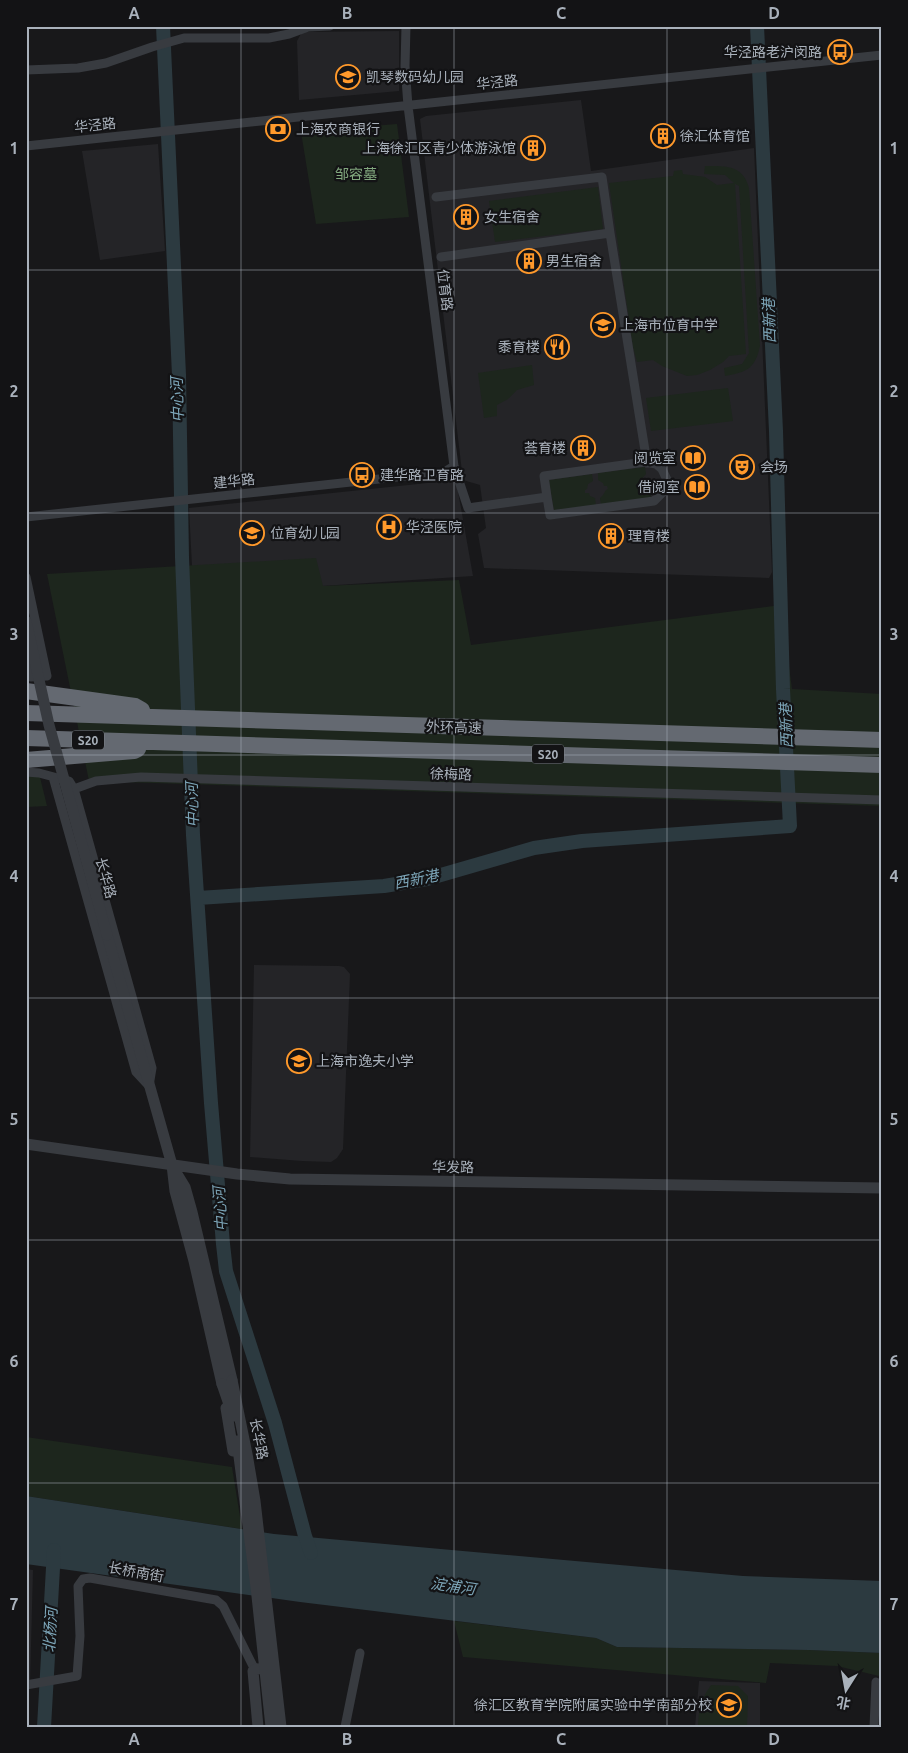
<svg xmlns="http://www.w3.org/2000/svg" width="908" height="1753" font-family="Ubuntu,'Noto Sans SC',sans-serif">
<rect width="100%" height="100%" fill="#18181a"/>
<path fill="#242427" d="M399,31V91L299,100L297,41L302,32Z
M581,100L591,171L754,148L772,572L769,578L484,568L478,534L486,528L480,485L463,480L420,119L426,116Z
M158,144L165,251L100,260L82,151Z
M456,480L473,576L322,586L192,566L189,508Z
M254,965L339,966L344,967L350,974L343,1149L337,1158L331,1162L302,1161L250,1157Z
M26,1569L33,1570L30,1684L26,1685Z
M699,1681L760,1683V1727H695Z"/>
<path fill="#1d261d" d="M397,124L409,217L316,224L301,132Z
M705,166C726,166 743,165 749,188L760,346C755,369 747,372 725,376L724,368L742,364L749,353L739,186L735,184L746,354L729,356L723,362L710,370L697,375L687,376L662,366L653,360L637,362L633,347L609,183L673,176L674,171L682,170L683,174L705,177L717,185L734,183L725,175L704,174Z
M598,187L603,229L495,242L489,201Z
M532,365L534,385L517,390L508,399L497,405V416L484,418L478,373Z
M728,388L733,421L651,431L646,398Z
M645,467L646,474L640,481L641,485L645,490L650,489L651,499L601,505L600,498L603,495L606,490L608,489L607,486H604L603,483L598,480V473Z
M592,474L593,481L588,484L587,489L585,490V493H589L590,496L595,498L596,506L554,510L549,481L550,480Z
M316,558L323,586L459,580L471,645L781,605L792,689L882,694V806L89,781L47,574Z
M26,772L39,773L47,806L26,807Z
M26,1437L232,1467L242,1529L26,1496Z
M454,1621L596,1638L617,1647L809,1650L882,1653V1690L881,1687H880L879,1676L837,1666L770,1663L766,1683L463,1657Z
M711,1685L738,1686L748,1696L747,1727H698C699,1708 700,1701 711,1685Z"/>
<path fill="#2c3a40" d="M26,1496L274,1534L743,1576L882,1581V1653L809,1650L617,1647L596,1638L300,1602L26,1564Z"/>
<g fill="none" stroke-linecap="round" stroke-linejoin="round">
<path stroke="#2c3a40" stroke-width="14" d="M163,26L179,375L182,557L193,835L211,1103L223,1244L226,1271L275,1423L305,1536L311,1553
M198,898L384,886L427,879L534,848L582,841L790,826L783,689L776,431L757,26
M44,1727L54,1550"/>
<path stroke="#383b40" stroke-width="9" d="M26,70L78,68L106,63L152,47L184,38H269L289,34L308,27L330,26
M26,146L882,55
M436,197L602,177L610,233
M441,257L610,233L647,463
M454,466L468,508L547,497L544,476L645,462L656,464L662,469L668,482L667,488L654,501L550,515L547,497
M26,517L444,472L454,466L408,106L405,66L406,26
M26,577L47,676L31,677L26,656
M26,772L39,773L69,781L74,789L152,1068L149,1086L136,1072L53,777
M74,789L96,781L141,777L882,800
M26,1685L77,1676L80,1636L78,1586L83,1579L90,1578L216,1600L223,1606L253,1666L256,1669
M345,1727L360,1653
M874,1727L876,1682"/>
<path stroke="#383b40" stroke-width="11" d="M107,935L172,1165L175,1191L194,1261L222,1384
M26,1144L237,1174L290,1179L882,1188
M174,1169L185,1187L192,1212L232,1380
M258,1727L253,1671L256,1669L273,1668"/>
<path stroke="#646971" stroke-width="16" d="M26,691L135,706L142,710
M26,713L882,740
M26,738L882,765
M26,760L134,751L138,749"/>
<path stroke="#383b40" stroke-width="11" d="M26,621L49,725L107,935
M232,1380L247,1454L255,1501L281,1727
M222,1384L233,1416
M226,1408L233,1451
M237,1441L256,1587L271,1727"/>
</g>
<path fill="none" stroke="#a9b1bb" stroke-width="1" stroke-opacity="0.55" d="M241,26V1727M454,26V1727M667,26V1727M26,270H882M26,513H882M26,755H882M26,998H882M26,1240H882M26,1483H882"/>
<defs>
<symbol id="bus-ring" viewBox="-11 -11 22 22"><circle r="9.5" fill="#131315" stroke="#ff992b" stroke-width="1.5"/><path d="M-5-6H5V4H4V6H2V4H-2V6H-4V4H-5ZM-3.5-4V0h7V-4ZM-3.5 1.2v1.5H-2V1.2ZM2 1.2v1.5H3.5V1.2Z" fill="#ff992b"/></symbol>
<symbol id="school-ring" viewBox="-11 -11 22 22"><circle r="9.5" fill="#131315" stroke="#ff992b" stroke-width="1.5"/><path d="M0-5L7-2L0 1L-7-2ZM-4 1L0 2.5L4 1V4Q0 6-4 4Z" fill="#ff992b"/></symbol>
<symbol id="bank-ring" viewBox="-11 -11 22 22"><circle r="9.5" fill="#131315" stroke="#ff992b" stroke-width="1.5"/><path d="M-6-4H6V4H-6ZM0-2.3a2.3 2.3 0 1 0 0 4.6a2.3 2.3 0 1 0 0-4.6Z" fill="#ff992b"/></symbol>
<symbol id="building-ring" viewBox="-11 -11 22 22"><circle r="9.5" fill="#131315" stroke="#ff992b" stroke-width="1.5"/><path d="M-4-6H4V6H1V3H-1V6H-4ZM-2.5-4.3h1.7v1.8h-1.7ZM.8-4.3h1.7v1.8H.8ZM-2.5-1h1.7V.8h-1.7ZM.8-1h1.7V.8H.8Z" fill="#ff992b"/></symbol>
<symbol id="restaurant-ring" viewBox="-11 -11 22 22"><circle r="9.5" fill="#131315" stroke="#ff992b" stroke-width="1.5"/><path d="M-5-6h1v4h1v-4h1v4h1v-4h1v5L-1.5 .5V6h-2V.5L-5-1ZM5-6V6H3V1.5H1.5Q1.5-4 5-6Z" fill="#ff992b"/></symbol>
<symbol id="library-ring" viewBox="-11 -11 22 22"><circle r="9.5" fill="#131315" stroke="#ff992b" stroke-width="1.5"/><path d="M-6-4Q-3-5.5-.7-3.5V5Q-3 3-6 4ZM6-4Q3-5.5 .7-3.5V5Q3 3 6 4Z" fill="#ff992b"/></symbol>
<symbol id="theatre-ring" viewBox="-11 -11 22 22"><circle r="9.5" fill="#131315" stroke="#ff992b" stroke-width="1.5"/><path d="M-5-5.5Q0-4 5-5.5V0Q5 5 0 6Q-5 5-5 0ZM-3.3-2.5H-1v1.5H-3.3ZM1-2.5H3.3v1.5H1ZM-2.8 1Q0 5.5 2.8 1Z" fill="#ff992b"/></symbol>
<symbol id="hospital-ring" viewBox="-11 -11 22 22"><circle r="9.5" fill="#131315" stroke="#ff992b" stroke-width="1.5"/><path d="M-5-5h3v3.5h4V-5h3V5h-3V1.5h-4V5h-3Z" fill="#ff992b"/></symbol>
</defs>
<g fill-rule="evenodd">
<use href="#bus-ring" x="826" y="38" width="28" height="28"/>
<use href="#school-ring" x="334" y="63" width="28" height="28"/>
<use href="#bank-ring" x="264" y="115" width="28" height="28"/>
<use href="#building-ring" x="649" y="122" width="28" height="28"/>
<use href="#building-ring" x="519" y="134" width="28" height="28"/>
<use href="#building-ring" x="452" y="203" width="28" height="28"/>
<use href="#building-ring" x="515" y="247" width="28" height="28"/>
<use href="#school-ring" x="589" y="311" width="28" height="28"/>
<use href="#restaurant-ring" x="543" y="333" width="28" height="28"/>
<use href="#building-ring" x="569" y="434" width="28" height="28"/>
<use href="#library-ring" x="679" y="444" width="28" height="28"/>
<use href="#theatre-ring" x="728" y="453" width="28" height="28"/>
<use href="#bus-ring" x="348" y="461" width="28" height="28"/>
<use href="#library-ring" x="683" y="473" width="28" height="28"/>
<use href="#hospital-ring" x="375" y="513" width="28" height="28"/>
<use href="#school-ring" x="238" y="519" width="28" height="28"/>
<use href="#building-ring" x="597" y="522" width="28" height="28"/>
<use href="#school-ring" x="285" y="1047" width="28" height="28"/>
<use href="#school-ring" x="715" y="1691" width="28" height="28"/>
</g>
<g text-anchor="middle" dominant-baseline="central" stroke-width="4.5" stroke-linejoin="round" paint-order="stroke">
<g fill="#131315" stroke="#7c8289" stroke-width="1">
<rect x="72" y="730.5" width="32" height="19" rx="4"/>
<rect x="532" y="744.5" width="32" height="19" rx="4"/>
</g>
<g font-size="12" font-weight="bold" fill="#a9b1bb">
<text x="88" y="740">S20</text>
<text x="548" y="754">S20</text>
</g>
<g font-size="14" fill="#a9b1bb" stroke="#131315" text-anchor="start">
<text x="822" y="52" text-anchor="end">华泾路老沪闵路</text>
<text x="366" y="77">凯琴数码幼儿园</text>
<text x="296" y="129">上海农商银行</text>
<text x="680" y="136">徐汇体育馆</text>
<text x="516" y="148" text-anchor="end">上海徐汇区青少体游泳馆</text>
<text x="484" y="217">女生宿舍</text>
<text x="546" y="261">男生宿舍</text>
<text x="620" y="325">上海市位育中学</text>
<text x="540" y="347" text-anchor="end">黍育楼</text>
<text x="566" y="448" text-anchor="end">荟育楼</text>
<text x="676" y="458" text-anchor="end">阅览室</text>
<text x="760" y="467">会场</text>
<text x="380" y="475">建华路卫育路</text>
<text x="680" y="487" text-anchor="end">借阅室</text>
<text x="406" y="527">华泾医院</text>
<text x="270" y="533">位育幼儿园</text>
<text x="628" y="536">理育楼</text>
<text x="316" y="1061">上海市逸夫小学</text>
<text x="712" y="1705" text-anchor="end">徐汇区教育学院附属实验中学南部分校</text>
</g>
<g font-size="14" fill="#a9b1bb" stroke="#131315">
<text transform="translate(497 82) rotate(-6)">华泾路</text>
<text transform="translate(95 125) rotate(-6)">华泾路</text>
<text transform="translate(445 290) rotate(83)">位育路</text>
<text transform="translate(234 481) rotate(-6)">建华路</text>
<text transform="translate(454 727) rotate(2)">外环高速</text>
<text transform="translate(451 774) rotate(2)">徐梅路</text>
<text transform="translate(106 878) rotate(74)">长华路</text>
<text transform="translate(453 1167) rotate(1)">华发路</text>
<text transform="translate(259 1439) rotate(79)">长华路</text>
<text transform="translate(136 1572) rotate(10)">长桥南街</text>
</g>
<g font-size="14" fill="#82a87e" stroke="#131315">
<text x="356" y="174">邹容墓</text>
</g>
<g font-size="15" font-style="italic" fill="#7da6b9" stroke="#131315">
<text transform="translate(769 321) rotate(-92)">西新港</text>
<text transform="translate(177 400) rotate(-92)">中心河</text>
<text transform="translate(786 726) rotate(-92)">西新港</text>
<text transform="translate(192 805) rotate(-92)">中心河</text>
<text transform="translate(416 879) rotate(-11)">西新港</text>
<text transform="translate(220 1209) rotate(-94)">中心河</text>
<text transform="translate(453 1586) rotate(8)">淀浦河</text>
<text transform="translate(50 1630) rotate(-87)">北杨河</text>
</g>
</g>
<rect width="908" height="1753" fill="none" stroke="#131315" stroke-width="55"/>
<g transform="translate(846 1690) rotate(191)" stroke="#131315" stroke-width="4" paint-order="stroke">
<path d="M0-4L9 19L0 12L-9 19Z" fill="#a9b1bb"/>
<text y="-8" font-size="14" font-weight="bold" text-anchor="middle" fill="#a9b1bb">北</text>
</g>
<rect x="28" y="28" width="852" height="1698" fill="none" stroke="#a9b1bb" stroke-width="2"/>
<g font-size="16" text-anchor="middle" font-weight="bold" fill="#a9b1bb">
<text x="134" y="19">A</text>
<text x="347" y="19">B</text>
<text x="561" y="19">C</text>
<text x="774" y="19">D</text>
<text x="14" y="154">1</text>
<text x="894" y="154">1</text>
<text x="14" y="397">2</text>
<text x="894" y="397">2</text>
<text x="14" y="640">3</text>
<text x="894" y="640">3</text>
<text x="14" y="882">4</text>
<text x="894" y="882">4</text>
<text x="14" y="1125">5</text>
<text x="894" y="1125">5</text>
<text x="14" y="1367">6</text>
<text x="894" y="1367">6</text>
<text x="14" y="1610">7</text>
<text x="894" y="1610">7</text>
<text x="134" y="1745">A</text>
<text x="347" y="1745">B</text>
<text x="561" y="1745">C</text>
<text x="774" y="1745">D</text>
</g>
</svg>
